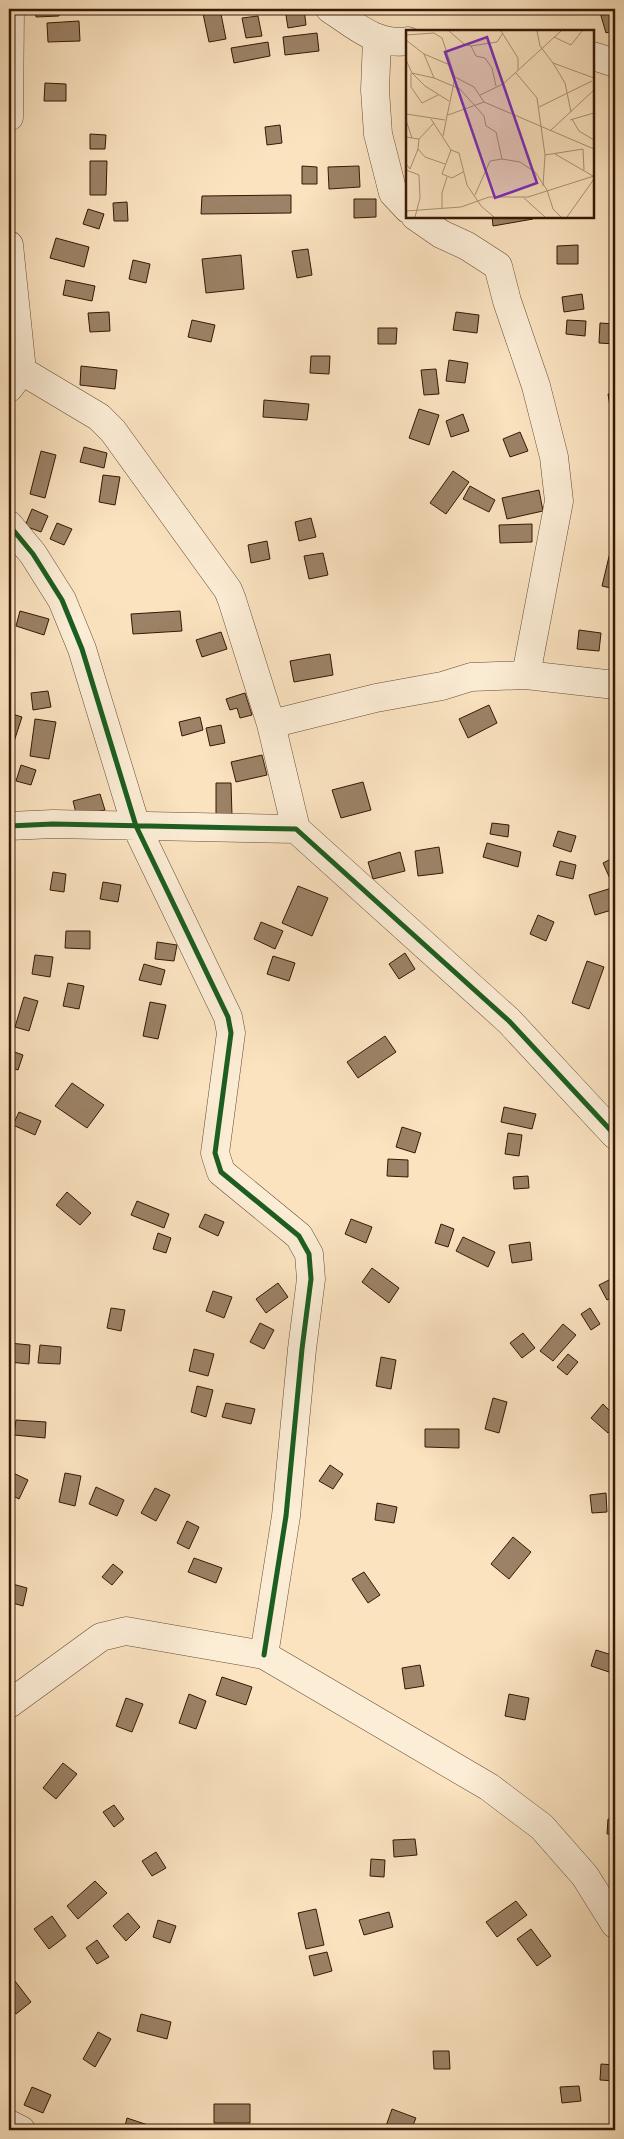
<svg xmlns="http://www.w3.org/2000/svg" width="624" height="2139" font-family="'Sorts Mill Goudy',serif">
<rect width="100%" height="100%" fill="#fbe3c0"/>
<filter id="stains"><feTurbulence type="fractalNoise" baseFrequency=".004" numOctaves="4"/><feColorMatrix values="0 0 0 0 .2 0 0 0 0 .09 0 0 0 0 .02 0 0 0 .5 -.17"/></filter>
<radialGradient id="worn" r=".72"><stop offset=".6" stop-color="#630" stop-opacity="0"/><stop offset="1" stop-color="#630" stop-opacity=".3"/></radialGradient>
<path fill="#9c8266" stroke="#361804" d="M35,9H58L59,16L36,17Z
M202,9H220L226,39L209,42Z
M285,9H304L306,25L288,28Z
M363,9H414V10L363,11Z
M599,9H615V30L606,33Z
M258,16L262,36L246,38L242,18Z
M79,21L80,41L48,42L47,23Z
M317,33L319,51L285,55L283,37Z
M268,42L270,56L234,63L231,48Z
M45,83L66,84V101H44Z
M280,125L282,143L267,145L265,127Z
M90,134L106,135L105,149H90Z
M90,161H107L106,195H90Z
M302,166L317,167V184H302Z
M359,166L360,187L329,189L328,167Z
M291,195V213L201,214L202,196Z
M354,199H376V217L354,218Z
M127,202L128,221H114L113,203Z
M88,209L104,214L99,229L83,224Z
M492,216H533V219L493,226Z
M56,238L89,247L84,267L50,258Z
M578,245V264H557V246Z
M308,249L312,275L297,278L292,251Z
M241,255L244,289L206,293L202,259Z
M133,260L150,264L146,283L129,279Z
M66,280L95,286L92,301L63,295Z
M582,294L584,309L564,312L562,297Z
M109,312L110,331L90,332L88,313Z
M456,312L479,315L477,333L453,330Z
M192,320L215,325L211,342L188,337Z
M567,320L586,321L585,336L566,334Z
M600,323L615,324V344L599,343Z
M378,328H397L396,344H378Z
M311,356H330L329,374L310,373Z
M449,360L468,363L465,383L446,381Z
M81,366L117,370L115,389L80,385Z
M436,369L439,394L424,395L421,370Z
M615,393V431H614L608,394Z
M264,400L309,404L307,420L263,417Z
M419,409L439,415L429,445L409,438Z
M463,414L469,431L451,437L446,421Z
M520,432L528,451L510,457L503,439Z
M84,447L107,453L104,468L80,462Z
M41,451L56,455L45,498L30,494Z
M453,471L469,482L446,514L430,503Z
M103,475L120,477L115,505L99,502Z
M470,486L495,500L489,512L463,499Z
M539,490L543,511L507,519L502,498Z
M32,509L48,516L41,532L25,526Z
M311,518L316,537L299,541L295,522Z
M57,523L72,529L64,545L50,539Z
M532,524V542L500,543L499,525Z
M267,541L270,559L251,563L248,545Z
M612,544L615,545V589L602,586Z
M323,553L328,575L309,579L304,556Z
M20,611L49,619L44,635L16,626Z
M180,611L182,631L133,634L131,614Z
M579,630L601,633L599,651L577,649Z
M221,632L227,649L202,657L196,640Z
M330,654L333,675L294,682L290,661Z
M48,691L51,707L33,710L31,693Z
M245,693L252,715L240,718L237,708L230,710L226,699Z
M489,705L497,723L468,738L459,719Z
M9,713L22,717L9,757Z
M200,717L203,730L182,736L179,722Z
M35,719L56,722L49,759L30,756Z
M221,725L225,743L210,746L206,728Z
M262,755L267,775L236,782L231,762Z
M21,765L36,770L31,785L16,781Z
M363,782L371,810L341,818L332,790Z
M216,783H231L232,816L216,817Z
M100,794L105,810L77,817L73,801Z
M492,823L509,825L508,837L490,834Z
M558,831L576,836L571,852L553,846Z
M487,843L521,852L518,867L483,857Z
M439,847L443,873L418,876L415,851Z
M400,852L405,871L373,879L368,862Z
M615,857V879L611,881L603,863Z
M560,861L576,865L573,879L556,875Z
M53,872L66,874L64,892L50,890Z
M103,882L121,885L118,902L100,899Z
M298,886L328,898L312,936L282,923Z
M615,887V909L595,915L589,895Z
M538,915L554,922L546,941L530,934Z
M261,922L283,931L275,949L254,939Z
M66,931H90V949L65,948Z
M157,942L177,945L174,961L155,959Z
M405,953L415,969L399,979L389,964Z
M35,955L53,957L50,977L32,974Z
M273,956L295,963L289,981L267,974Z
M587,961L604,967L589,1009L572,1003Z
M144,964L165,970L161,985L139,980Z
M68,983L84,986L79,1009L63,1006Z
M24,997L38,1001L29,1031L15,1027Z
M150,1002L166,1005L158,1039L143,1036Z
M385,1036L396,1052L358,1078L347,1062Z
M9,1050L23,1055L18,1070L9,1067Z
M72,1083L104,1105L87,1128L55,1106Z
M504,1107L536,1114L532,1129L501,1122Z
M19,1112L41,1121L35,1135L13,1125Z
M402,1127L421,1133L415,1153L396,1147Z
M508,1133L522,1135L519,1156L505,1154Z
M388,1159L408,1160V1177L387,1176Z
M528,1176L529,1188L514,1189L513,1177Z
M67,1192L91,1213L80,1225L56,1205Z
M137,1201L169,1214L164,1228L131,1215Z
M205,1214L224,1222L218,1236L199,1227Z
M351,1219L372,1227L366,1243L345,1234Z
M441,1224L454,1229L448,1247L435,1243Z
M158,1233L171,1238L166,1253L153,1249Z
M463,1237L495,1252L488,1267L456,1251Z
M530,1242L532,1260L512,1263L509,1245Z
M372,1268L399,1288L389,1303L362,1282Z
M615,1277V1296L607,1300L599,1285Z
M278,1283L288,1297L266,1313L256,1299Z
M213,1291L232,1297L224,1318L206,1311Z
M111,1308L125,1310L121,1331L107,1328Z
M590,1308L600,1324L591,1330L581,1314Z
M260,1323L274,1330L264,1349L250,1342Z
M563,1324L576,1335L553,1361L540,1351Z
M523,1333L535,1348L522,1358L510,1343Z
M9,1343L30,1345L29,1364L9,1362Z
M40,1345L61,1347L60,1364L38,1363Z
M194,1349L214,1354L208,1376L189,1371Z
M568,1354L578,1362L567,1375L557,1367Z
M381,1357L396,1360L391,1389L376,1386Z
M197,1386L213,1390L206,1417L191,1412Z
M493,1398L507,1402L499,1433L485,1429Z
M226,1403L255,1409L251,1424L222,1417Z
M603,1404L615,1416V1424L608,1433L591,1418Z
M16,1420L46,1422L45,1438L14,1435Z
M425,1429H459V1448L425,1447Z
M330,1465L343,1474L333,1489L319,1481Z
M9,1471L28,1480L19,1499L9,1494Z
M65,1473L81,1476L75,1506L59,1502Z
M96,1487L124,1500L117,1516L89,1504Z
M155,1488L170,1495L156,1521L141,1513Z
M606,1493L607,1512L592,1513L590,1495Z
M377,1503L397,1507L394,1523L375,1520Z
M187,1521L199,1527L189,1549L177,1543Z
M513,1537L531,1552L509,1579L491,1564Z
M194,1558L222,1568L216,1583L188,1572Z
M113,1564L123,1572L112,1585L102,1577Z
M364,1572L380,1595L368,1603L352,1579Z
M9,1583L27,1588L23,1606L9,1602Z
M596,1650L615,1656V1674L591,1666Z
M420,1665L424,1686L405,1689L402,1668Z
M222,1677L252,1687L246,1705L216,1695Z
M189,1694L206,1701L196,1729L179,1723Z
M509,1694L529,1698L525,1720L505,1716Z
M126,1698L143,1704L132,1732L116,1726Z
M63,1763L77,1774L56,1799L43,1788Z
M114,1805L124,1819L114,1827L103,1812Z
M608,1819L615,1820V1834H607Z
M415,1839L417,1855L394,1857L393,1840Z
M156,1852L166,1868L152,1876L142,1861Z
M371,1859L385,1860L384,1877L370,1876Z
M95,1881L107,1893L78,1919L67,1906Z
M516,1901L527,1915L497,1937L486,1922Z
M316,1909L324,1945L306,1949L298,1913Z
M389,1912L393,1927L364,1935L359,1920Z
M128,1913L140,1927L126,1941L113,1926Z
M52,1916L66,1936L49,1949L34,1929Z
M158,1920L176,1926L170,1943L153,1937Z
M531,1929L551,1956L537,1966L517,1939Z
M97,1940L109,1957L97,1964L86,1948Z
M327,1952L332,1971L314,1976L309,1956Z
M15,1981L31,2002L16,2014L9,2004V1986Z
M141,2014L171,2022L167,2039L137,2031Z
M98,2032L111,2039L95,2067L83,2059Z
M433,2051H449L450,2069H434Z
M601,2064L615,2065V2081L600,2080Z
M579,2086L581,2101L562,2103L560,2087Z
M32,2087L51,2095L43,2113L24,2105Z
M214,2104H250V2123H214Z
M392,2109L416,2118L411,2130H399L386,2126Z
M127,2118L157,2128L156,2130H124Z"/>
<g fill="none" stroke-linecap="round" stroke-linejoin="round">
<defs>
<path id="minor" d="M330,9C355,25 376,46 408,41
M377,39L375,90L378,134L393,193L408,209
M593,56L615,63
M9,117L10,9
M415,216L441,234L467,246L498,266L507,301L536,386L554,457L559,501L526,675
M9,245L22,371L9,388
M22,371L99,417L113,431L228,590L232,600L271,724L296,829
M9,525L33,554L62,600L82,649L136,826L228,1017L231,1033L215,1153L221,1172L299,1236L309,1254L311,1279L302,1349L286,1516L264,1655
M271,724L376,698L442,686L471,677L526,675L615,685
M9,826L53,824L296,829L509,1021L615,1135
M9,1704L101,1637L126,1631L264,1655L489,1787L542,1827L585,1876L615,1924
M9,2124L21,2130"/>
</defs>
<use href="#minor" stroke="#674b33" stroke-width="29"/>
<use href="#minor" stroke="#fcedd6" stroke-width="28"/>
<defs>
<path id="cycleway" d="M9,525L33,554L62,600L82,649L136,826L228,1017L231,1033L215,1153L221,1172L299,1236L309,1254L311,1279L302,1349L286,1516L264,1655
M9,826L53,824L296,829L509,1021L615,1135"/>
</defs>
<use href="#cycleway" stroke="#fcedd6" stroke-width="8"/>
<use href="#cycleway" stroke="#1b5e20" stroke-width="5"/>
</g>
<g transform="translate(406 30)">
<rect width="188" height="188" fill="#fbe3c0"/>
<path fill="none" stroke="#ac9275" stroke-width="1" d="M43,1L58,14L65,16L91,12L97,3M95,1L112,28V40M131,1L134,16L147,33L188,48M0,5L28,3L36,8L49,47L37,106M148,7L165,15L176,1M0,10L18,24L28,48L6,43M65,16L70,26L79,28L86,38L90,56M18,24L44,35M0,30L6,43L19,56L43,71M147,33L159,53L165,82M5,43V57L16,73L32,65M110,43L131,68L139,125M49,47L68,57L78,72M28,48L54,59L78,86L80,96L90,102L96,129M74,65L97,54L155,1M133,77L186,51M0,84L39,90M42,85L78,72L188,119M25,89L45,120L53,123L61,155L75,176L88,187M166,89L173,101L188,110M0,90L6,108M164,90L188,83M145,100L188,60M0,107L13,109L28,93M13,109L12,119L19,127L39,134M177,119L178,140M45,120L36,144L46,148L57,142M149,124L187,146M0,134L4,139L12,119M0,140L13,145L14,168L9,187M137,156L139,125L177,119M69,165L84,131L96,129L114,132L129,142L141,160L147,179L155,187M118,168L139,187M36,178V163L41,147M0,181L55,177L83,167H122L188,146M161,187L188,149"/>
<path fill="#7b2cbf" fill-opacity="0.15" stroke="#7b2cbf" stroke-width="2.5" d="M81,7L131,153L89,168L39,22Z"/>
<rect width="188" height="188" fill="none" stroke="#361804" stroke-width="2.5"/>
</g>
<rect width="624" height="2139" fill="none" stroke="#fbe3c0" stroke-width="30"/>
<rect x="10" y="10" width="604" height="2119" fill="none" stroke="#361804" stroke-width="2.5"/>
<rect x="15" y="15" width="594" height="2109" fill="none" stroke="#361804"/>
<rect width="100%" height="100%" filter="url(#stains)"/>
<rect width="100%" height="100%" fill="url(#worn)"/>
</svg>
